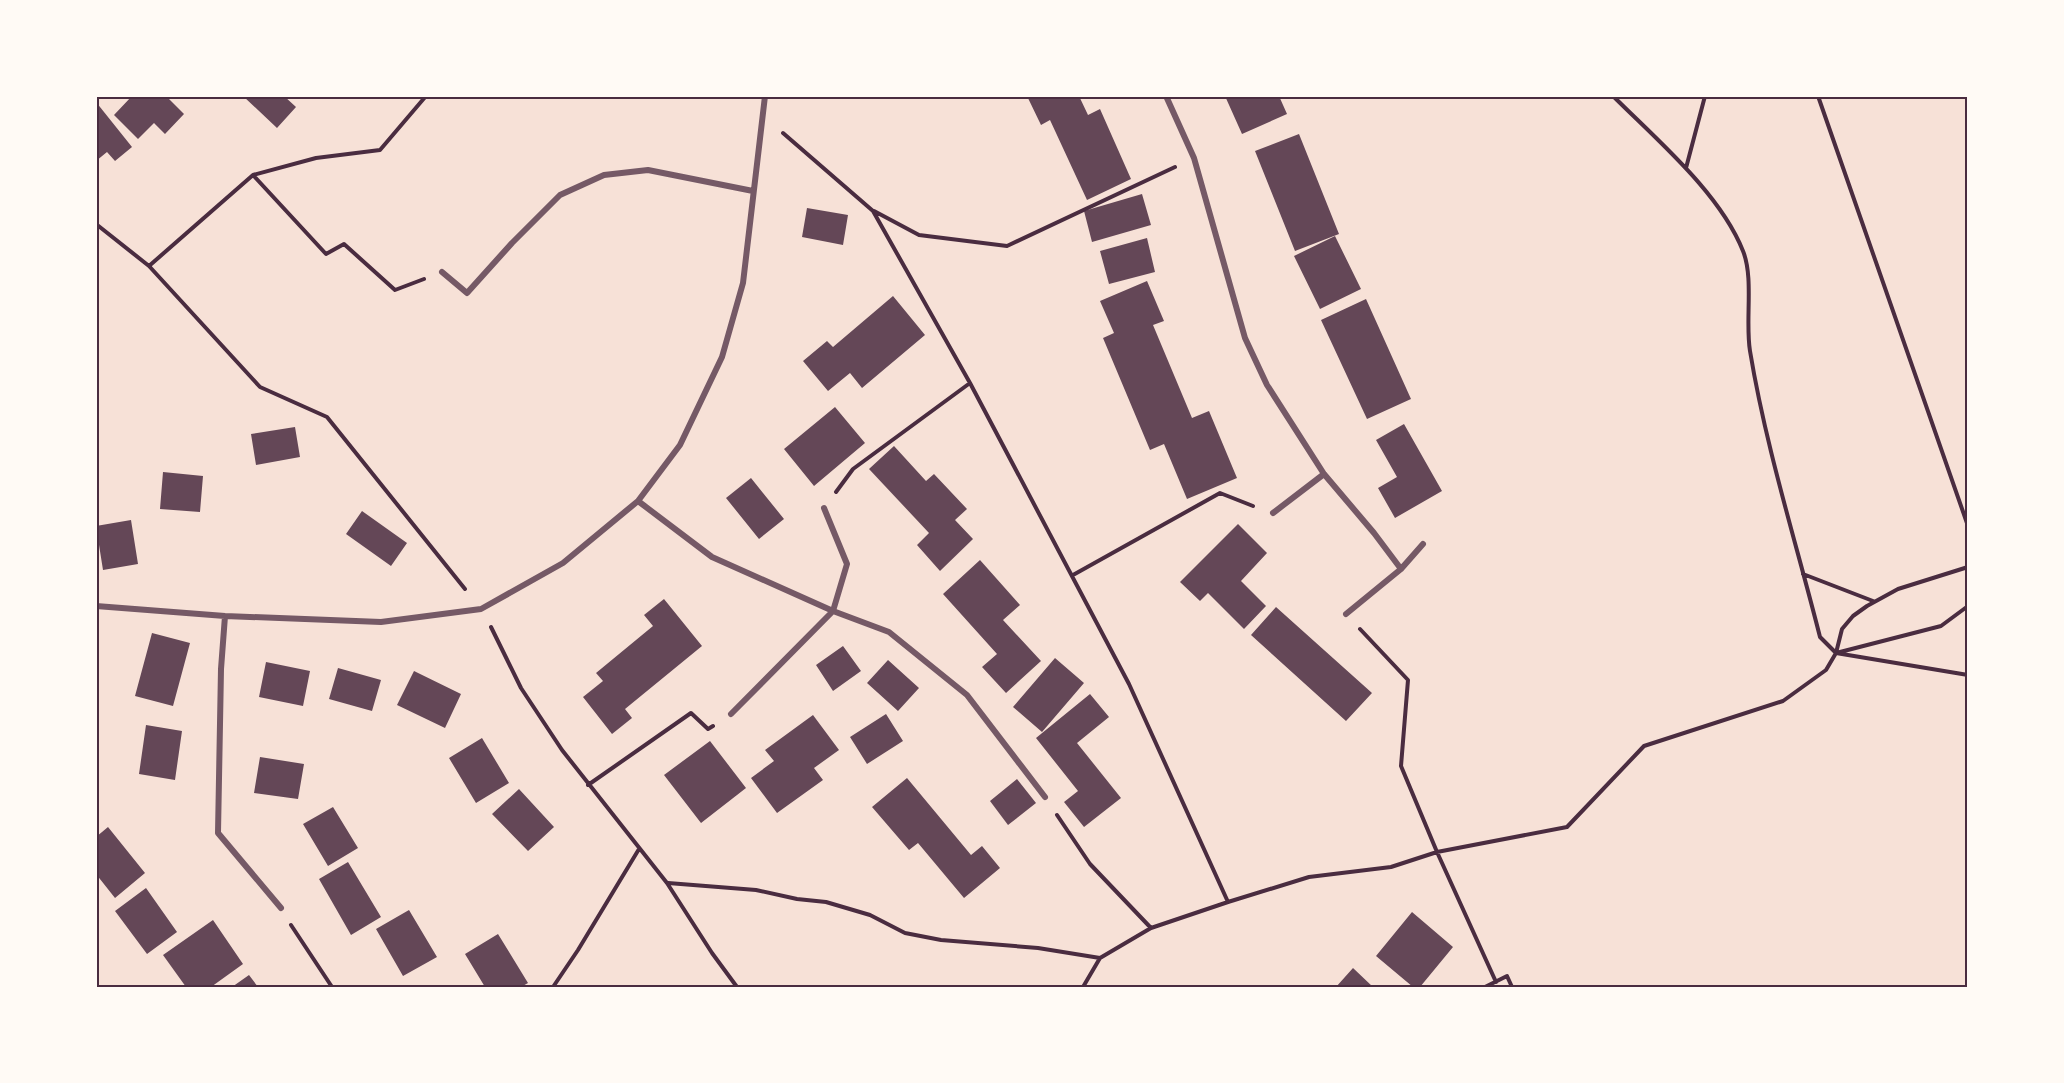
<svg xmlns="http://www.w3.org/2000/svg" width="2064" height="1083" font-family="'Nunito Sans',sans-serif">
<rect width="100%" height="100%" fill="#f7e1d7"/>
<path fill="#644757" d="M132,96H166L184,114L165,134L154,123L138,139L114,115Z
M243,96H284L296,107L277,128Z
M1027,96H1079L1088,115L1100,109L1131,179L1087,200L1050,120L1041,125Z
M1225,96H1279L1287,114L1242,134Z
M96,102L132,147L115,161L107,152L96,161Z
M1299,134L1339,234L1295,251L1255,151Z
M1142,194L1151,225L1092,242L1084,211Z
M807,208L848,215L843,245L802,237Z
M1335,236L1361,289L1320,309L1294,256Z
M1147,238L1155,272L1109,284L1100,251Z
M1147,281L1164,321L1153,325L1192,418L1209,411L1237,478L1187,499L1164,444L1150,450L1103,338L1114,333L1100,301Z
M893,296L925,335L862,388L850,373L828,391L803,361L827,341L833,347Z
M1366,299L1411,399L1367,419L1321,320Z
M835,407L865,443L814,486L784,449Z
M1404,424L1442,491L1395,518L1378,488L1397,477L1376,440Z
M295,427L300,457L256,465L251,434Z
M894,446L926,481L934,474L967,509L955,520L973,539L940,571L917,545L929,533L869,469Z
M163,472L203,476L200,512L160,509Z
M751,478L784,519L759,539L726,498Z
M362,511L407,543L391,566L346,534Z
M131,520L138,564L103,570L96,526Z
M1238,524L1267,553L1241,581L1266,606L1244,629L1208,593L1200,601L1180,582Z
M980,560L1020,605L1003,620L1041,661L1006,693L982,667L997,654L943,594Z
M664,599L702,646L625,709L632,718L612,734L583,697L603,681L596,673L653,626L644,615Z
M1276,607L1372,693L1346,721L1251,635Z
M152,633L190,643L173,706L135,696Z
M843,646L861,671L833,691L816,665Z
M1055,658L1084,683L1042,732L1013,707Z
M888,660L919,688L898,711L867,683Z
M266,662L310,671L303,706L259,697Z
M338,668L381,680L372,711L329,699Z
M414,671L461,694L445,728L397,705Z
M1090,694L1109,717L1077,743L1121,798L1084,827L1064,802L1078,791L1036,738Z
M886,714L903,741L867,764L850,737Z
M813,715L839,750L814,768L823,780L777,813L751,778L774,761L765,750Z
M146,725L182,731L175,780L139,774Z
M482,738L509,783L476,803L449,758Z
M710,741L746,788L701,823L664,775Z
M260,757L304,764L298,799L254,793Z
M907,778L971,855L982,846L1000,868L964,898L918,843L909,850L872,807Z
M1017,779L1036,803L1008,825L990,801Z
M519,789L554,827L528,851L492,814Z
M333,807L358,848L328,866L303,824Z
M108,827L145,873L115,898L96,874V837Z
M348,862L381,917L351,935L319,879Z
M146,888L177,932L147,954L115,911Z
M409,910L437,957L403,976L376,929Z
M1412,912L1453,947L1420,987H1413L1376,956Z
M213,920L243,964L211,987H186L163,955Z
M498,934L528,983L521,987H485L465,954Z
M1353,968L1373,987H1336Z
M249,975L258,987H232Z"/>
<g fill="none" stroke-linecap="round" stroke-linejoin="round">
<path stroke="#4a2c40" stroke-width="4" d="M1613,96C1657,140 1720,193 1743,251C1754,278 1745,322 1750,351C1766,448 1796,542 1820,637L1836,653L1968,675
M1818,96L1968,526
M783,133L873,211L970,383L1129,684L1228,902
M1686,168L1705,96
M253,175L326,254L344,244L395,290L424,279
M874,211L919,235L1007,246L1175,167
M96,224L149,266L260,387L327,417L465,589
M149,266L253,175L316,158L380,150L426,96
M836,492L853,469L970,383
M1803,574L1873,601
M1073,575L1220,493L1253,506
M491,627L521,688L562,750L667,883L712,953L737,987
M1360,629L1408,680L1401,766L1437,852L1496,982
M1840,652L1941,626L1968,606
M588,785L691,713L708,729L713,726
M1057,815L1090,864L1151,928
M668,883L756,890L797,899L826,902L870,915L905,933L941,940L1038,948L1100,958
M291,925L332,987
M553,987L578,950L639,849
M1083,987L1100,958L1151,928L1228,902L1309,877L1391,867L1437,852L1567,827L1644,746L1783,701L1826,670L1836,653L1842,629L1853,616L1867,606L1898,589L1968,567
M1485,987L1507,976L1512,987"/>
<path stroke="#755966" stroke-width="6" d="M1166,96L1194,158L1245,338L1267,385L1324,474L1374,533L1401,569
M442,272L467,293L512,243L560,195L604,175L648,170L753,191
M638,501L712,557L833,611L889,632L967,695L1045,797
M1273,513L1324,474
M96,606L225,616L381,622L481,609L563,563L638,501L680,445L722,357L743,283L765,96
M1346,614L1401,569L1423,544
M225,616L221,669L218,833L281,908
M731,714L833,611L847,564L824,508"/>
</g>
<rect width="2064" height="1083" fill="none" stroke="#fffaf5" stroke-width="195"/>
<rect x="98" y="98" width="1868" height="888" fill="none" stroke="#4a2c40" stroke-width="2"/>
</svg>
